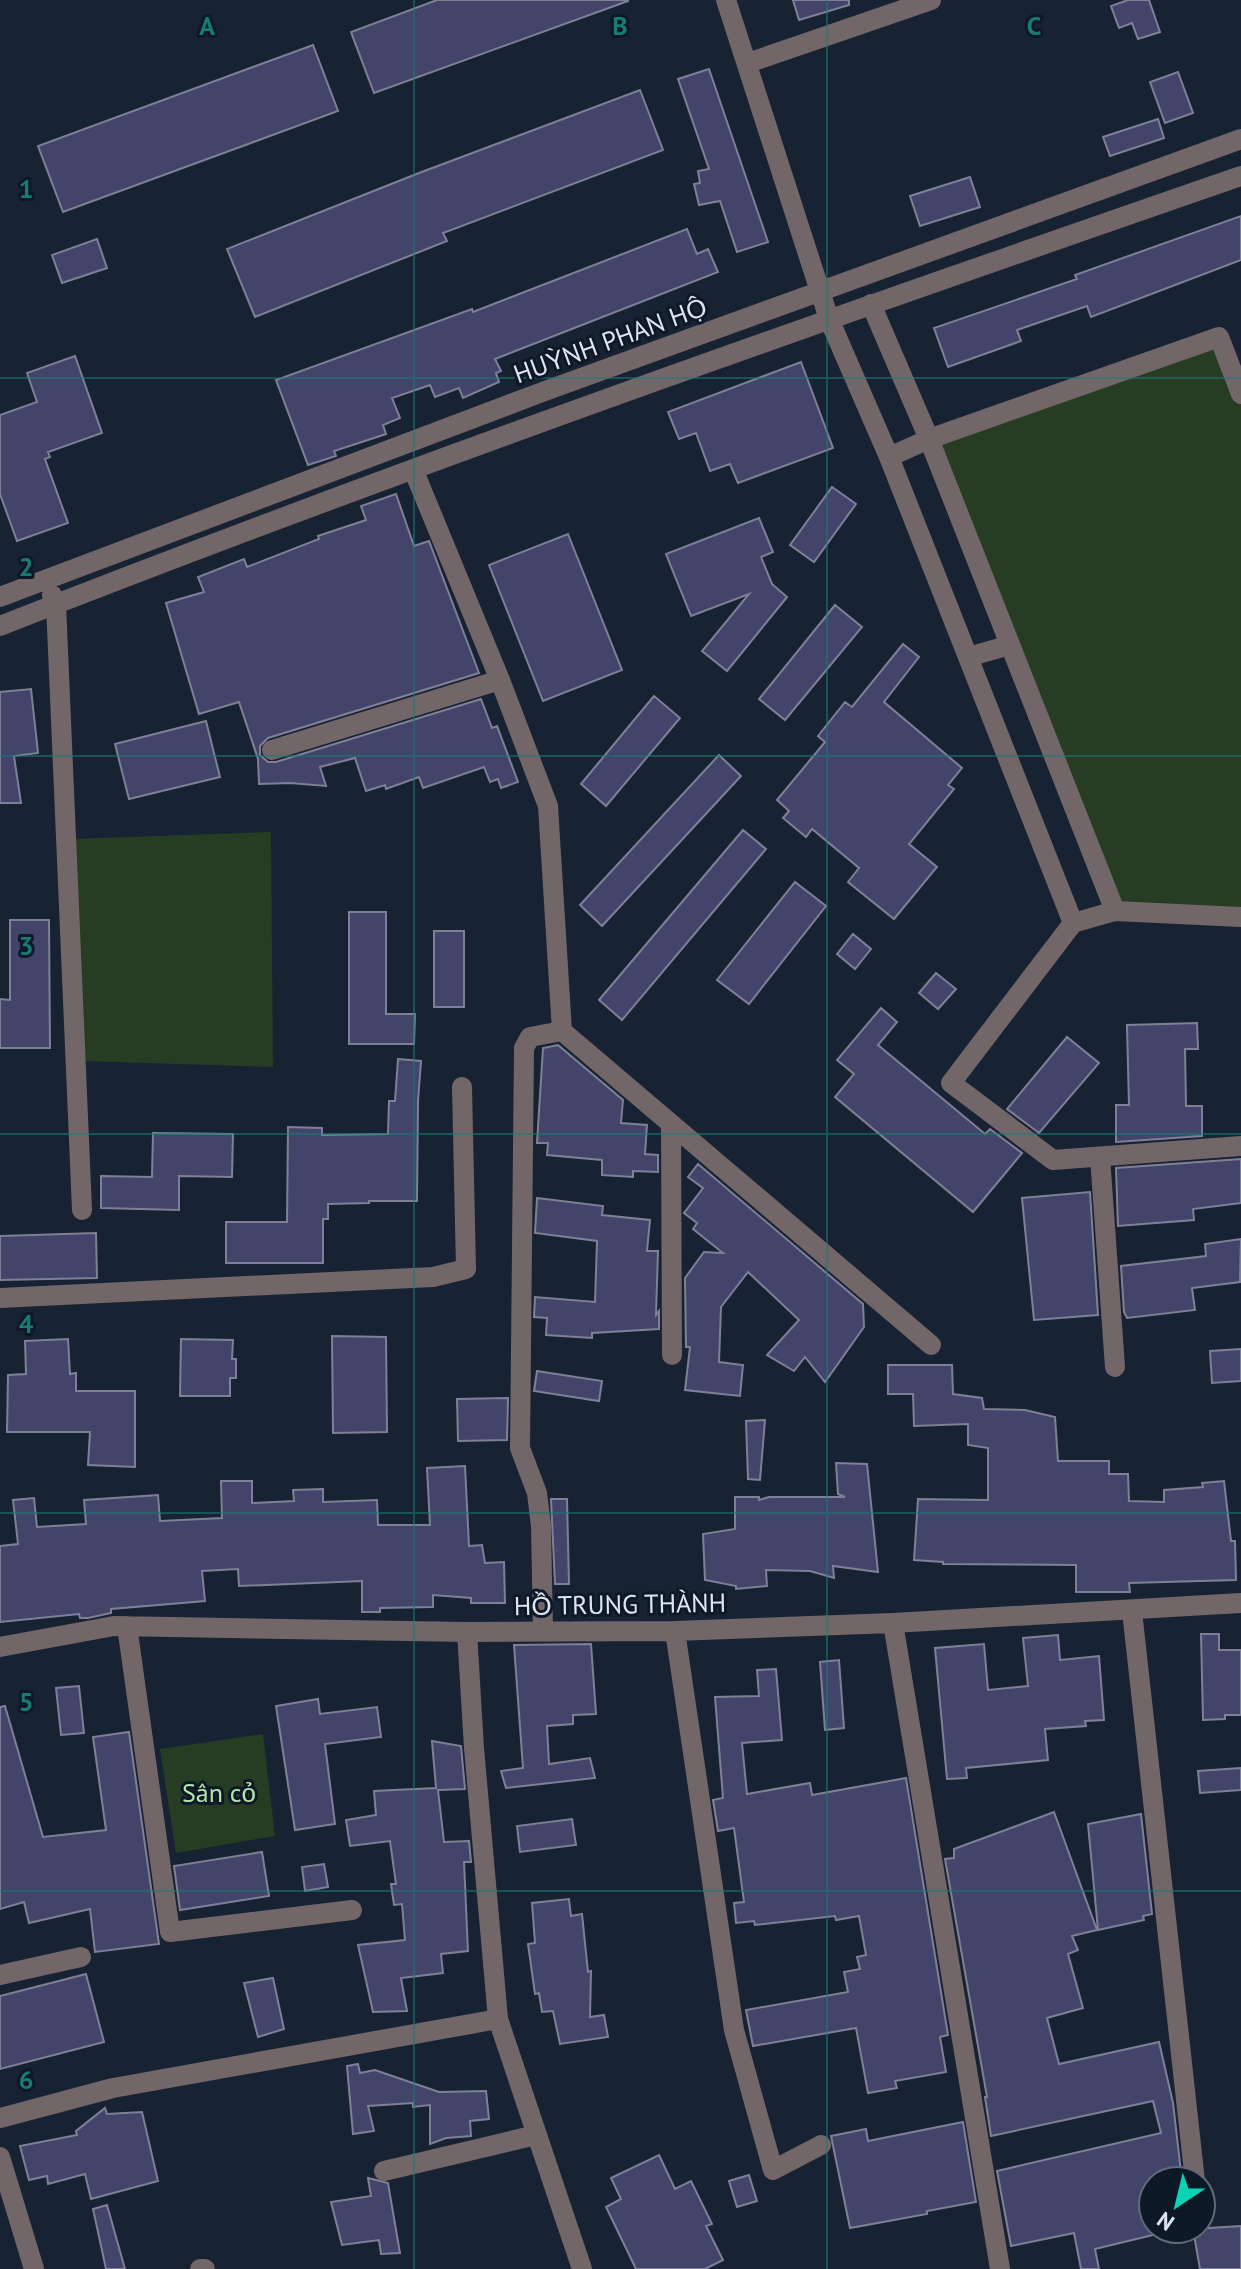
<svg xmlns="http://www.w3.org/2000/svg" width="1241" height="2269" font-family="'PT Sans',sans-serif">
<rect width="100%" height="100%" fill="#172232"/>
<path fill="#263d24" d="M1219,337L1241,394V917L1115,911L929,439Z
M271,832L273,1067L81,1061L70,839Z
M263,1734L275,1836L176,1853L160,1749Z"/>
<path fill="#434469" stroke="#7f8097" stroke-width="2" d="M437,0H628V1L374,93L351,32Z
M793,0H849V5L799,20Z
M1128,0H1149L1160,32L1138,39L1132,23L1119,28L1111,6Z
M313,45L338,111L63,212L38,146Z
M709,69L768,242L737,252L720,201L699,205L694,184L700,183L698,171L709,169L678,79Z
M1178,72L1193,113L1165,123L1150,82Z
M640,90L663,150L443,233L447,241L255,317L227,249L419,173Z
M1158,119L1164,138L1110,156L1103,137Z
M970,177L980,207L920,226L910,196Z
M1241,216V260L1091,317L1087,306L1017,330L1021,341L948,367L934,328L1077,279L1075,275Z
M687,229L697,254L708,249L718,272L495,359L501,371L496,373L499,382L463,398L459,388L435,397L430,385L392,398L400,418L383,425L386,434L334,451L336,456L308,465L276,380L472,309L473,312Z
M97,239L107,268L62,283L52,255Z
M75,356L102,433L48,452L50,457L45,459L68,523L17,541L0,494V415L37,402L27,373Z
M801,362L833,448L738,483L730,464L710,471L696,433L679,439L668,412Z
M832,487L856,504L814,562L790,545Z
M396,494L414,546L429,541L479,673L268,738L260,746V755L268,762H276L481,699L492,728L497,726L518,782L501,788L498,779L490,782L484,767L423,788L419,777L386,789L385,785L366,791L355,758L320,767L326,786L290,783L259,784L258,759L239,702L199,714L166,603L204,592L198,577L244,559L247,567L319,539L318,536L366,520L361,506Z
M759,518L773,552L761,557L772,584L787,597L727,671L702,651L749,594L691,616L666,554Z
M568,534L622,670L543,701L489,565Z
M835,605L862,627L785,720L759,699Z
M903,644L919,657L884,702L962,768L948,785L954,789L909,844L937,867L894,919L848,882L859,868L812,829L806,837L783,818L789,811L777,800L825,742L818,736L845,702L852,707Z
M31,689L38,753L14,756L21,803H0V692Z
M654,696L680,718L606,806L581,784Z
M206,721L220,777L129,799L115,744Z
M719,755L741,776L602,926L580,905Z
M743,830L766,849L622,1020L599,1000Z
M795,882L826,906L749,1004L717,980Z
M349,912H386V1014H415L414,1044H349Z
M10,920H49L50,1048H0V999L10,1000Z
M434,931H464V1007H434Z
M853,934L871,949L855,969L837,954Z
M936,973L956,989L938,1009L919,993Z
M881,1008L897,1022L878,1045L985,1134L990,1129L1022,1153L973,1212L835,1097L854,1074L837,1060Z
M1197,1023L1198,1049H1185L1186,1106H1202V1136L1116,1142V1105H1129L1127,1025Z
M1067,1037L1099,1063L1039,1133L1007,1109Z
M558,1045L623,1100L621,1123L647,1125L645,1154L658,1155V1172L633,1171V1177L602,1175V1160L547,1155L548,1143H537L543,1048Z
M398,1059L421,1061L418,1101L417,1201H369V1203L328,1204V1219H323V1263H226V1222H287L288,1127L322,1128V1135L388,1134L389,1101H395Z
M153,1133L233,1134L232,1177L179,1176V1210L101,1208V1176L152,1177Z
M1241,1159V1203L1193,1209L1194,1220L1118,1226L1116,1168Z
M698,1164L863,1304L864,1327L825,1382L805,1357L794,1371L767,1355L799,1320L748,1272L721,1307L719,1362L743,1365L740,1396L685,1390L690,1347H686L685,1278L704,1252L723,1253L693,1229L697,1223L684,1213L703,1188L688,1177Z
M1090,1192L1098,1315L1034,1320L1022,1198Z
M537,1198L603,1206L602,1215L650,1220L647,1251H658L656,1315L659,1311V1329L592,1333V1338L546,1335L547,1318L534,1317L535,1297L595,1302L597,1241L535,1233Z
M96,1233L97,1278L0,1280V1236Z
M1241,1239L1240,1282L1192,1288L1195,1310L1127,1318L1124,1312L1121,1266L1206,1256L1205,1244Z
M332,1336L386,1337L387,1432L333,1433Z
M68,1339L70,1374L76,1373V1391H135V1467L88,1465L90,1432H7L8,1375L26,1374L25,1341Z
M181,1339L233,1340L232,1359H236V1378H230V1396H180Z
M1241,1349V1381L1212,1383L1210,1351Z
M888,1365H952L953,1394L982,1398L984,1409L1025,1410L1055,1417L1058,1461H1109V1474H1128L1129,1501L1164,1502V1490L1203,1487L1202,1483L1224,1481L1231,1541H1235L1236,1580L1129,1583L1130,1592H1076V1565L943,1564V1562L914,1560L918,1499L988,1500V1448L968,1445V1424L914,1426L913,1394H888Z
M537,1371L602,1381L599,1401L534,1391Z
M508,1398L507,1440L458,1441L457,1399Z
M765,1420L760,1480L748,1479L746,1421Z
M836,1463L867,1464L878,1572L833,1566L834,1578L810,1571L766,1570L767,1586L736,1589V1586L705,1580L703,1534L735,1529V1497H759V1500L769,1497H845L838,1494Z
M465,1466L469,1546L482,1545L485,1563L504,1562L505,1603H471V1598L433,1595V1607L380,1608V1612H362V1581L239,1586L238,1569L202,1571L205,1601L111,1609V1613L88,1618H80L79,1614L0,1622V1546L18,1544L13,1500L34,1498L37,1527L86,1524L84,1500L158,1495L160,1521L222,1518L221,1481H252V1503L294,1501L293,1490L323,1489V1502L377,1500L378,1525H430L427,1468Z
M551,1499H567L569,1584H555Z
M1201,1634H1219V1650H1241V1715H1225V1719L1203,1720Z
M1058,1635L1060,1660L1099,1656L1104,1720L1085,1721L1086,1726L1045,1729L1048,1760L966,1768L967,1778L947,1779L935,1648L984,1644L988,1690L1028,1686L1023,1638Z
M591,1644L596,1714L573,1715V1724L547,1726L549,1764L590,1758L595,1778L506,1788L501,1771L523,1768L514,1645Z
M839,1660L844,1728L825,1730L820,1662Z
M776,1669L782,1740L742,1743L747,1794L810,1783L812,1795L906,1778L948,2035L940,2037L946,2072L895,2081L897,2088L868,2093L856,2028L753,2046L746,2010L848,1992L844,1972L860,1969L857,1957L866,1955L859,1916L836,1920L835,1916L755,1925L754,1921L736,1923L734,1903L744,1902L734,1828L718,1831L713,1800L723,1798L715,1697L759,1696L757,1670Z
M79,1686L84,1733L61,1735L56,1688Z
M318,1699L320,1714L377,1707L381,1737L325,1744L335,1824L295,1830L276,1706Z
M5,1706L43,1837L106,1830L93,1737L129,1732L159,1944L95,1952L90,1909L29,1923L24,1902L0,1909V1707Z
M432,1741L461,1746L465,1789L438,1790L444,1842L469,1841L471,1862H464L468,1951L441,1954L443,1973L401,1978L407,2011L373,2012L358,1945L405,1940L402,1904L394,1905L391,1884H396L390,1841L350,1846L346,1820L376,1815L374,1791L436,1788Z
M1241,1768V1790L1200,1793L1198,1771Z
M1054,1812L1097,1930L1072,1936L1078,1950L1068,1954L1083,2008L1047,2018L1059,2064L1159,2042L1173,2103L1182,2181H1153V2235L1095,2249L1099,2269H1081L1074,2233L1011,2246L997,2171L1161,2133L1153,2101L991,2136L985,2097H987L945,1859L954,1858V1849Z
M1141,1814L1152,1914L1143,1916L1144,1920L1098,1930L1088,1824Z
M572,1819L576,1845L520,1852L517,1826Z
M262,1852L269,1896L180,1910L174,1866Z
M324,1864L328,1887L305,1891L302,1867Z
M569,1899L571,1916L582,1914L588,1972L591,1971L590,2017L604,2015L608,2037L560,2044L553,2011L542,2012L539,1993L535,1994L528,1944L535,1943L532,1903Z
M86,1974L104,2042L0,2069V1996Z
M273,1978L284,2029L258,2037L244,1983Z
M358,2064L360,2073L375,2070L439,2092L486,2091L489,2119L470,2121L471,2136L446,2138L430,2144V2105L413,2107V2103L368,2106L374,2131L353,2134L347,2066Z
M105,2108L107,2114L142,2112L158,2181L91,2199L85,2174L48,2184L47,2176L29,2180L20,2146L77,2135L76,2131Z
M963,2122L976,2202L927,2211V2214L850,2228L831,2136L866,2129L868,2141Z
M659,2155L675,2189L691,2181L712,2224L706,2226L723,2260L705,2269H636L606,2207L621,2199L611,2178Z
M749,2175L757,2201L737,2207L729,2181Z
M368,2178L388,2183L400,2253L381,2254L379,2240L342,2245L331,2202L371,2196Z
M107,2205L125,2269H106L93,2209Z
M1241,2226V2269H1200L1193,2229Z"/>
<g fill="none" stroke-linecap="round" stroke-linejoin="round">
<path stroke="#726668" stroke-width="20" d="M726,0L829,319L889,457L1073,923
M748,63L931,0
M871,304L929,439L1115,911
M889,457L929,439L1219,337L1241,394
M413,469L500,680L548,806L562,1031L931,1345
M52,595L56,604L82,1210
M0,597L545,391L1241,139
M0,626C410,465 825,320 1241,176
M968,657L1010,645
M272,750L500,680
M1241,917L1115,911L1073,923L951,1083L1053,1160L1241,1146
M671,1124L672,1355
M1100,1157L1115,1367
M0,1298L433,1277L466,1269L462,1087
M1132,1611L1195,2181
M893,1623L1000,2269
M127,1626L170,1932L352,1910
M543,1631L541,1526L537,1493L520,1448L524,1048L530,1037L562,1031
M675,1631L734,2030L773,2170L821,2145
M467,1632L474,1748L498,2019L582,2269
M0,1647L114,1626L467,1632L675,1631L893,1623L1241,1603
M0,1975L81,1957
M0,2118L113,2088L498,2019
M0,2157L34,2269
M384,2171L536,2135
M200,2269H205"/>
</g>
<path fill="none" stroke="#197c74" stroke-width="2" stroke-opacity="0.55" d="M414,0V2269M827,0V2269M0,378H1241M0,756H1241M0,1134H1241M0,1513H1241M0,1891H1241"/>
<g text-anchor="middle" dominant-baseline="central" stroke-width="6" stroke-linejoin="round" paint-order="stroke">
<g font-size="26" fill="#dee5f0" stroke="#0e1927">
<text transform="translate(610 340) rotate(-20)">HUỲNH PHAN HỘ</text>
<text transform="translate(620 1604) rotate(-1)">HỒ TRUNG THÀNH</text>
</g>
<g font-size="26" fill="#b3e6ae" stroke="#0e1927">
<text x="219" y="1792">Sân cỏ</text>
</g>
</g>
<g font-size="26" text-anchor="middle" font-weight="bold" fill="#197c74" stroke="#0e1927" stroke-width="6" stroke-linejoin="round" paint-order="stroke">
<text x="207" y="35">A</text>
<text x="620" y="35">B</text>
<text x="1034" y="35">C</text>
<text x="26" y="198">1</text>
<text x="26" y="576">2</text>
<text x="26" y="955">3</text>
<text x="26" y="1333">4</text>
<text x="26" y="1711">5</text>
<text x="26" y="2089">6</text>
</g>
<g transform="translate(1177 2205) rotate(215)"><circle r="38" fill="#0e1927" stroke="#616b77" stroke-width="2"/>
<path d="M0-6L14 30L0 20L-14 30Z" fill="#09d5b5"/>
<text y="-12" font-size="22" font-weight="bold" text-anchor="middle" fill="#dee5f0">N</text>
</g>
</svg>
